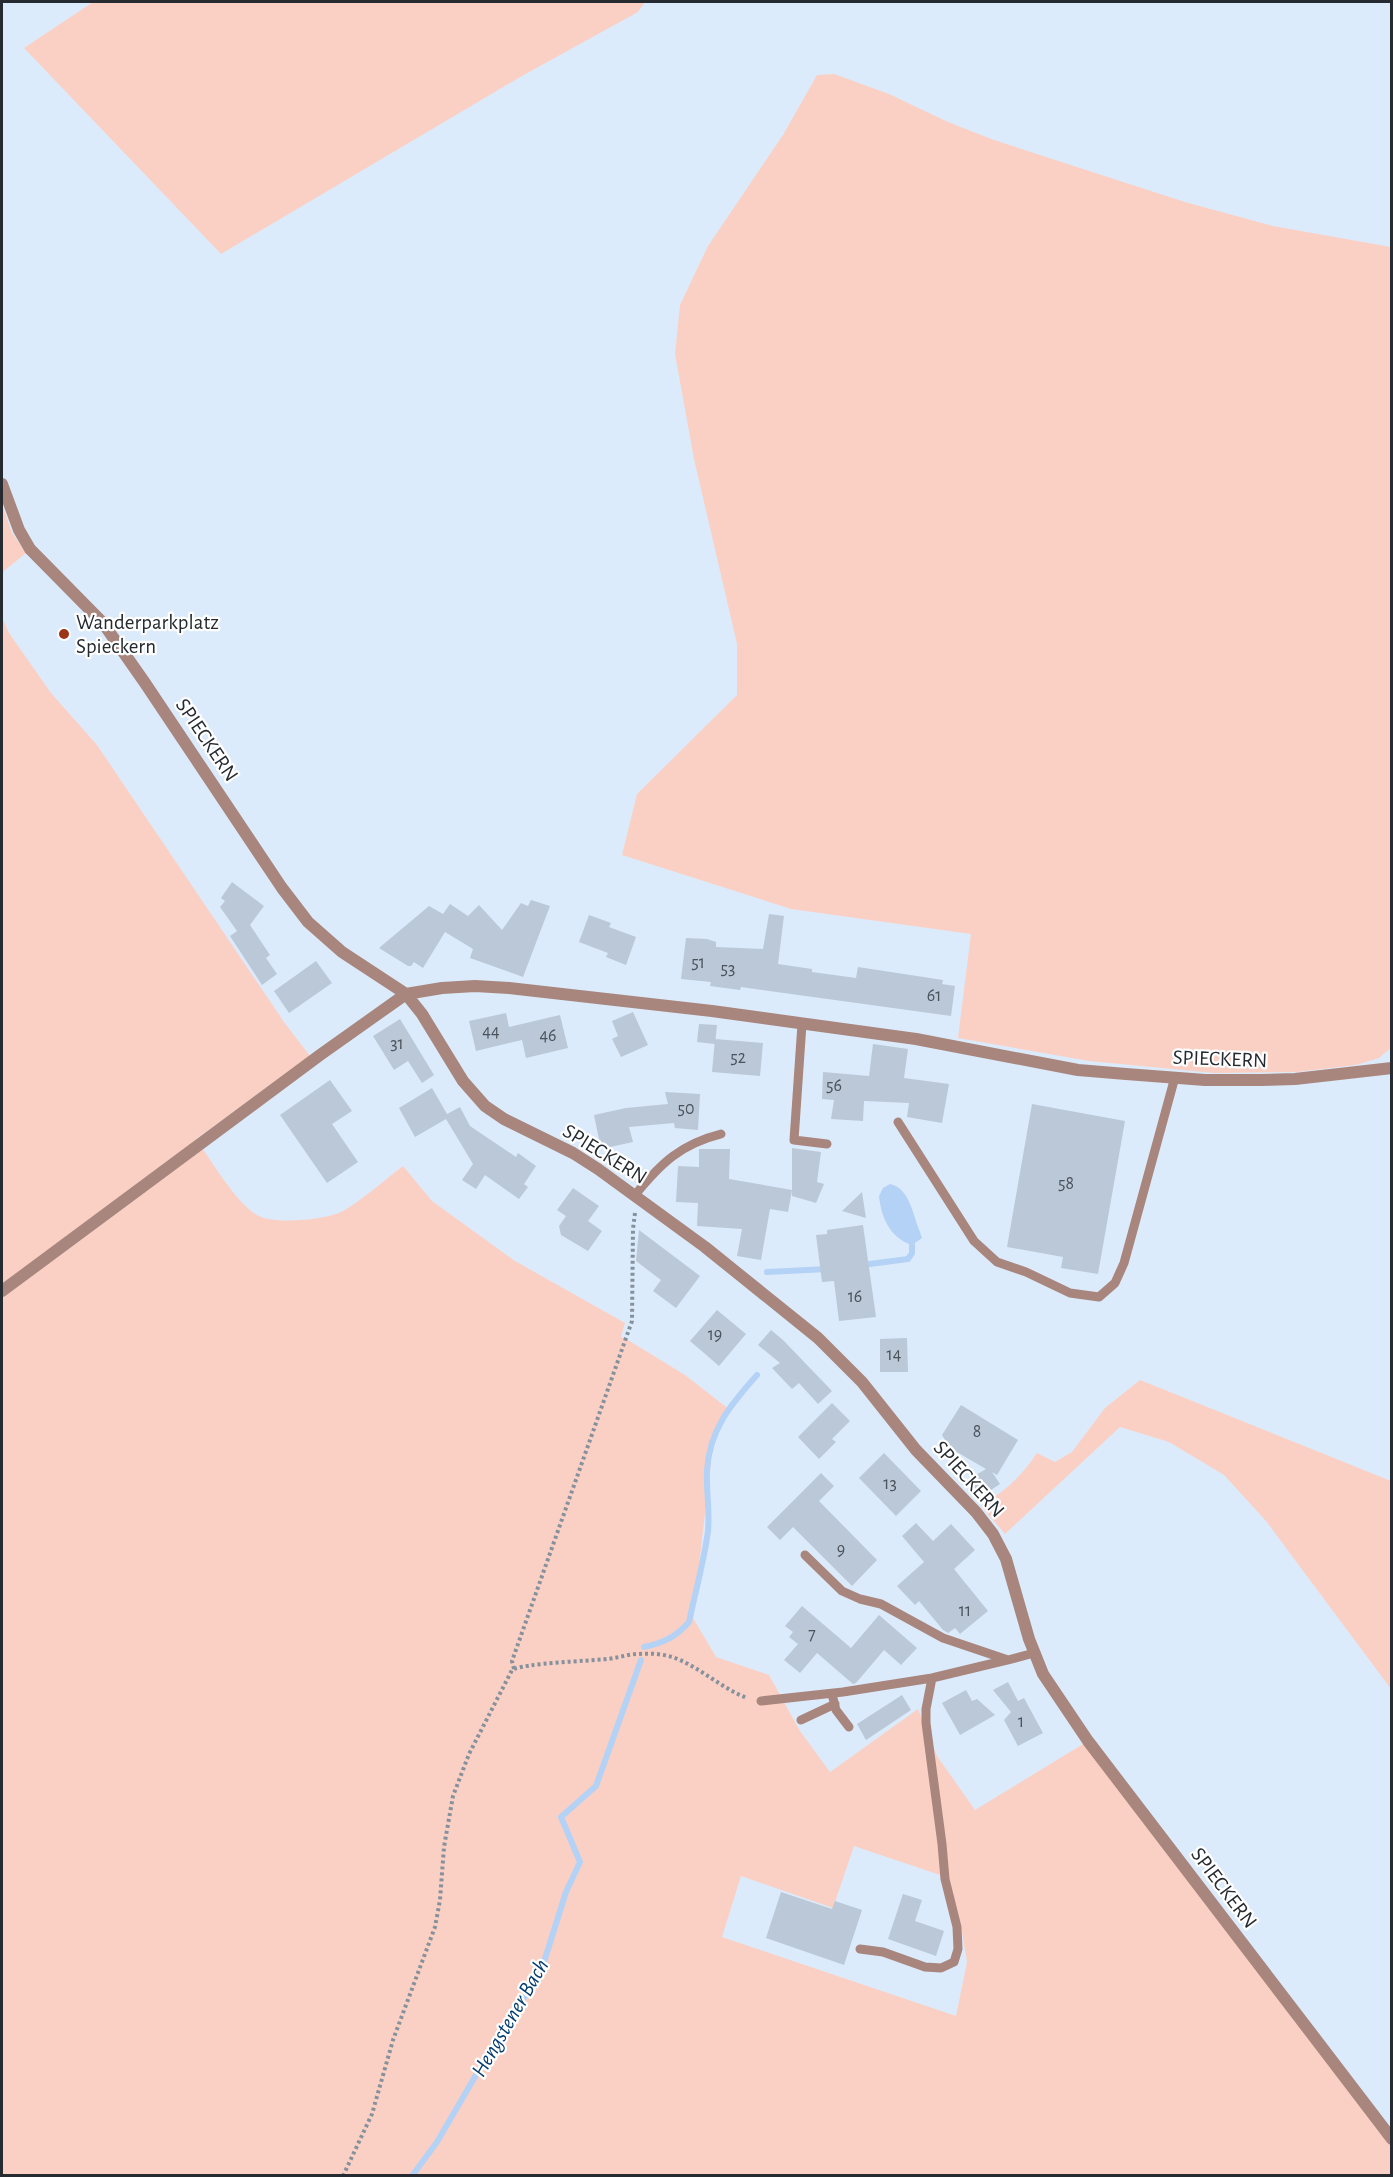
<svg xmlns="http://www.w3.org/2000/svg" width="1393" height="2177" font-family="'Alegreya Sans',sans-serif">
<rect width="100%" height="100%" fill="#dcebfb"/>
<path fill="#fbd0c4" fill-rule="evenodd" d="M93,2H645L638,12L522,76L221,254L24,48Z
M834,74L889,94L948,122L994,140L1185,202L1273,226L1391,247L1392,1047L1379,1058L1356,1065L1297,1072L1214,1073L1089,1061L958,1038L971,934L791,909L622,855L637,794L737,695V644L694,459L675,354L680,305L708,246L783,135L817,75Z
M2,504L12,533L26,553L4,571L2,578Z
M2,617L9,633L51,693L97,745L284,1022L310,1056L196,1139C211,1160 236,1203 257,1215C273,1225 326,1220 343,1211C361,1201 386,1179 403,1166L432,1201L515,1261L625,1323L621,1337L628,1340L685,1375L730,1410L713,1444L693,1618L716,1657L769,1675L800,1731L830,1772L918,1709L937,1756L975,1810L1088,1741L1391,2139V2175H2ZM854,1846L949,1878L961,1926L967,1962L956,2016L722,1937L741,1876L833,1908Z
M1140,1380L1391,1481V1689L1266,1521L1224,1475L1169,1442L1120,1427L1005,1534L981,1506C1006,1490 1020,1478 1037,1453L1055,1462L1072,1452L1105,1408Z"/>
<path fill="#b4d2f5" d="M890,1184C910,1188 913,1216 920,1232L922,1238L912,1245C890,1238 881,1217 879,1196L883,1188Z"/>
<g fill="none" stroke-linecap="round" stroke-linejoin="round">
<path stroke="#b4d2f5" stroke-width="6" d="M862,1265L908,1259L912,1253V1245
M767,1272L828,1269
M644,1647C663,1643 676,1637 689,1622C695,1593 704,1562 708,1531C710,1511 706,1491 707,1471C709,1430 731,1404 757,1375
M412,2176L437,2142L501,2032L533,1984L543,1965L566,1892L580,1862L561,1817L596,1786L641,1660"/>
</g>
<path fill="#bac8d8" d="M232,882L264,906L250,925L270,955L266,958L277,974L262,985L230,936L237,931L220,907L225,901L221,898Z
M531,900L550,906L523,977L470,958L473,949L445,932L423,968L414,962L411,966H408L379,948L429,906L443,914L450,904L468,916L479,905L502,930L521,903L528,906Z
M769,914L784,916L778,964L812,969V972L856,978L858,967L943,980L942,984L955,986L951,1016L741,987L740,990L710,986L711,982L681,979L686,938L707,939L716,942V947L763,949Z
M589,915L611,923L609,927L636,937L626,965L606,957L608,953L579,942Z
M316,961L332,983L289,1013L274,991Z
M633,1012L648,1045L621,1057L612,1039L618,1036L612,1021Z
M506,1013L509,1027L560,1015L568,1048L526,1058L522,1040L476,1051L469,1021Z
M400,1019L434,1075L422,1083L408,1061L394,1070L373,1036Z
M699,1024L717,1025L715,1044L697,1042Z
M715,1039L763,1043L760,1076L712,1072Z
M873,1044L908,1049L904,1078L949,1084L942,1123L907,1117L909,1103L864,1101L863,1121L831,1119L834,1100L822,1099L823,1072L869,1076Z
M330,1080L352,1111L332,1124L358,1162L327,1183L280,1115Z
M432,1088L447,1114L460,1107L470,1126L516,1157L518,1153L536,1166L524,1184L528,1187L519,1199L485,1175L476,1189L462,1180L473,1164L446,1119L415,1137L399,1108Z
M665,1092L700,1094L698,1130L675,1128L674,1123L629,1127L633,1142L601,1149L594,1115L626,1108L668,1104Z
M1032,1104L1125,1121L1098,1274L1061,1268L1063,1257L1007,1247Z
M792,1148L821,1152L817,1182L824,1184L816,1203L792,1196Z
M699,1149H730L729,1179L792,1190L788,1212L770,1209L761,1260L737,1256L742,1229L697,1226L698,1203L676,1202L678,1166L699,1167Z
M573,1188L599,1206L588,1221L602,1231L588,1251L561,1235L559,1226L566,1216L557,1210Z
M862,1192L866,1218L842,1211Z
M863,1225L876,1317L839,1321L834,1281L822,1282L816,1235L827,1234V1230Z
M639,1230L700,1276L676,1308L653,1291L661,1280L636,1261Z
M717,1310L746,1334L719,1366L690,1341Z
M771,1330L783,1340L832,1391L818,1404L799,1383L792,1389L772,1368L780,1363L758,1345Z
M907,1338L908,1372H880V1339Z
M832,1403L850,1421L832,1439L836,1442L819,1459L798,1437Z
M961,1405L1018,1440L997,1475L992,1472L1000,1484L980,1497L969,1479L986,1469L950,1448L942,1435Z
M884,1453L921,1491L896,1516L859,1478Z
M821,1473L834,1486L819,1501L877,1560L852,1586L793,1527L780,1540L767,1527Z
M916,1523L933,1541L951,1524L975,1550L954,1569L988,1611L960,1634L955,1628L948,1633L943,1630L919,1601L915,1605L897,1586L924,1562L902,1536Z
M802,1606L851,1648L879,1615L917,1648L901,1665L884,1650L856,1683L853,1684L817,1653L800,1673L784,1660L798,1644L789,1637L793,1632L785,1626Z
M1008,1682L1018,1701L1024,1698L1043,1733L1018,1746L1004,1720L1011,1712L993,1690Z
M966,1690L972,1701L977,1699L995,1715L960,1735L942,1703Z
M902,1695L911,1710L866,1740L857,1724Z
M781,1892L832,1909L835,1901L862,1910L844,1965L766,1938Z
M903,1894L922,1900L915,1921L944,1931L936,1956L888,1939Z"/>
<g fill="none" stroke-linecap="round" stroke-linejoin="round">
<path stroke="#86919c" stroke-width="4" stroke-dasharray="3 3" stroke-linecap="butt" d="M514,1669L512,1661L632,1321L633,1229L635,1213
M343,2176L372,2114L393,2040L435,1927L440,1900L444,1847L453,1796L469,1754L512,1670C523,1663 590,1661 607,1659C618,1658 628,1654 639,1654C651,1653 664,1654 675,1658C701,1668 721,1688 747,1698"/>
<path stroke="#a8867d" stroke-width="9" d="M802,1024L794,1140L827,1144
M898,1122L974,1241L997,1262L1026,1272L1070,1293L1099,1297L1115,1283L1124,1263L1175,1077
M635,1195C661,1163 681,1144 721,1134
M805,1555L842,1591L860,1599L881,1604L943,1638L1008,1660L1034,1653
M832,1694L836,1710L849,1727
M761,1701L843,1692L932,1678L1007,1660
M801,1720L835,1704
M860,1949L883,1952L925,1967L941,1968L954,1962L958,1949L957,1927L945,1879L942,1844L926,1723V1709L932,1678"/>
<path stroke="#a8867d" stroke-width="12" d="M2,484L19,530L30,549L103,623L145,683L282,888L308,922L342,952L406,994L422,1014L463,1081L485,1106L504,1119L573,1153L598,1169L705,1247L818,1338L862,1382L916,1450L976,1512L993,1534L1006,1559L1029,1639L1043,1674L1088,1741L1392,2139
M2,1291L320,1055L406,994L442,988L475,986L509,988L712,1011L916,1039L1078,1070L1126,1074L1205,1080H1260L1295,1079L1392,1068"/>
</g>
<circle fill="#9c3417" stroke="#fff" stroke-width="2" cx="64" cy="634" r="6"/>
<g text-anchor="middle" dominant-baseline="central" stroke-width="4.5" stroke-linejoin="round" paint-order="stroke">
<g font-size="18" fill="#4a525b">
<text x="698" y="963">51</text>
<text x="728" y="969">53</text>
<text x="934" y="996">61</text>
<text x="491" y="1032">44</text>
<text x="548" y="1036">46</text>
<text x="397" y="1044">31</text>
<text x="738" y="1058">52</text>
<text x="834" y="1086">56</text>
<text x="686" y="1109">50</text>
<text x="1066" y="1184">58</text>
<text x="855" y="1297">16</text>
<text x="715" y="1335">19</text>
<text x="894" y="1355">14</text>
<text x="977" y="1432">8</text>
<text x="890" y="1484">13</text>
<text x="841" y="1550">9</text>
<text x="965" y="1611">11</text>
<text x="812" y="1635">7</text>
<text x="1021" y="1722">1</text>
</g>
<g font-size="21" fill="#252b31" stroke="#fff" text-anchor="start">
<text x="76" y="622">Wanderparkplatz<tspan x="76" dy="24">Spieckern</tspan></text>
</g>
<g font-size="21" fill="#252b31" stroke="#fff">
<text transform="translate(207 740) rotate(56)">SPIECKERN</text>
<text transform="translate(1220 1059) rotate(2)">SPIECKERN</text>
<text transform="translate(605 1154) rotate(32)">SPIECKERN</text>
<text transform="translate(969 1479) rotate(48)">SPIECKERN</text>
<text transform="translate(1224 1888) rotate(53)">SPIECKERN</text>
</g>
<g font-size="22" font-style="italic" fill="#033c6e" stroke="#fff">
<text transform="translate(510 2018) rotate(-60)">Hengstener Bach</text>
</g>
</g>
<rect width="1393" height="2177" fill="none" stroke="#252b31" stroke-width="6"/>
</svg>
